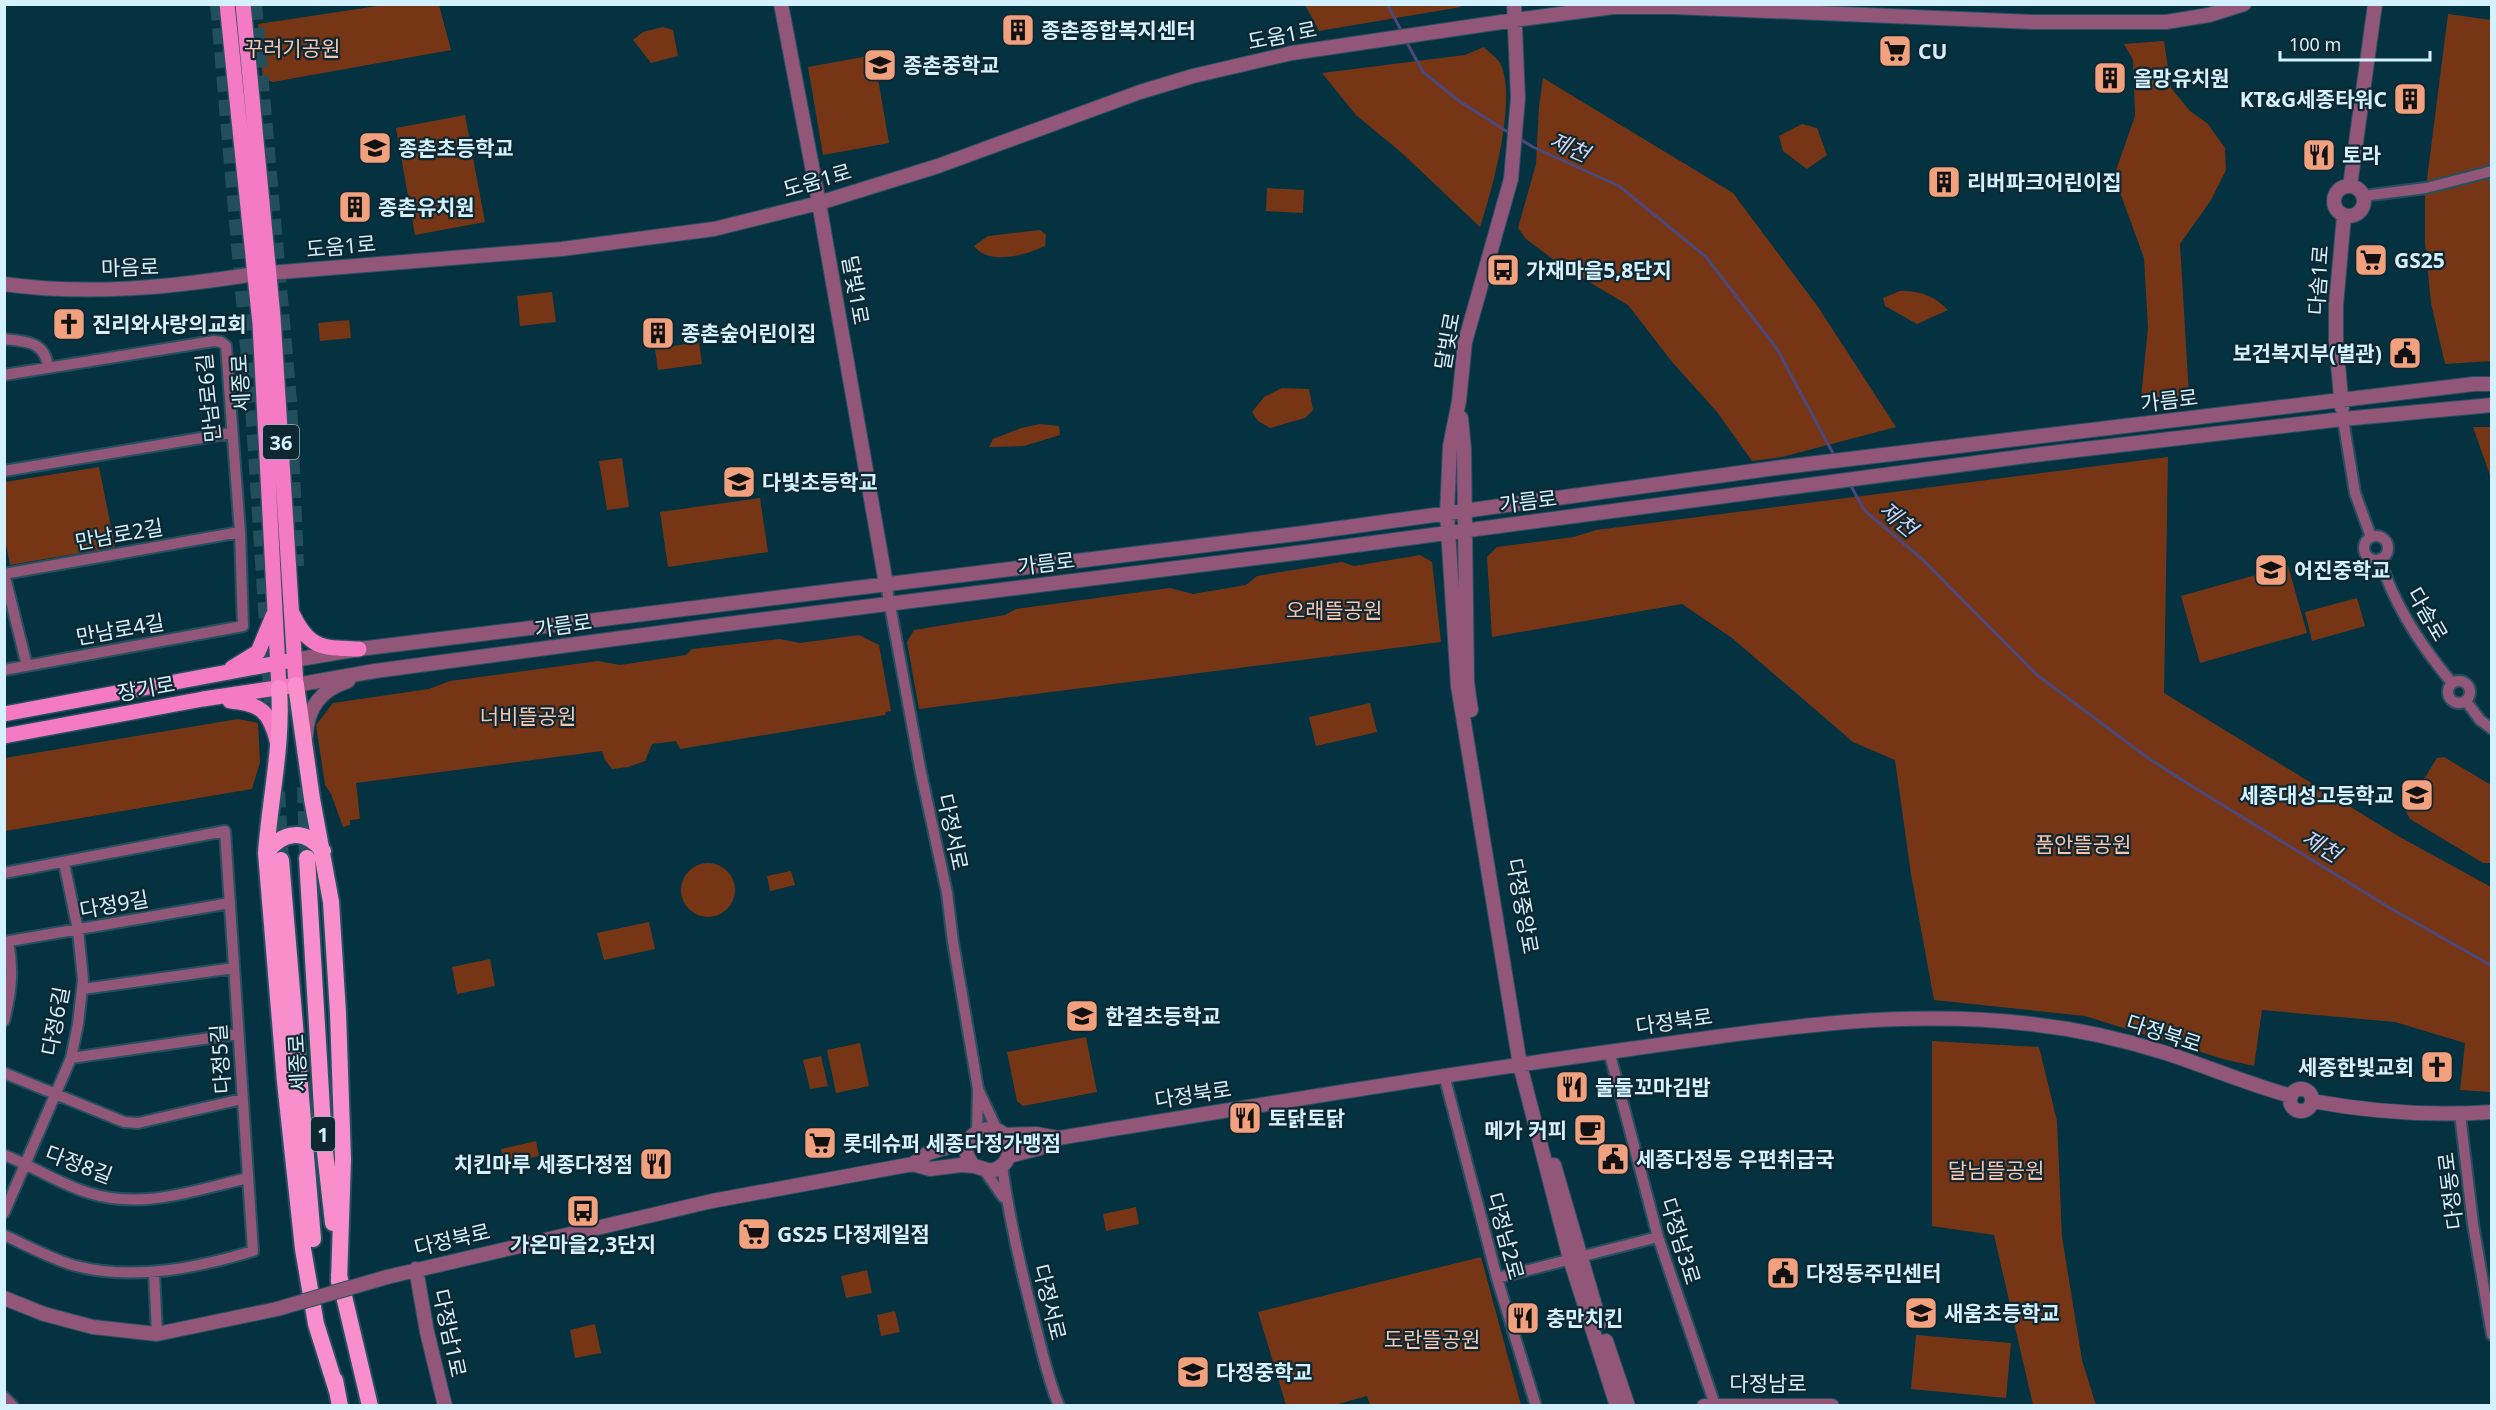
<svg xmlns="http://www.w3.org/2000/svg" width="2496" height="1410" font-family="'Noto Sans','Noto Sans KR',sans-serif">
<rect width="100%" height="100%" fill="#043241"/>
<path fill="#763615" d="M391,4L439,5L451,50L273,82L263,79L258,24Z
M1460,4L1461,7L1319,31L1305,5Z
M2448,14L2491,20L2492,361L2445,364L2431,303L2425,242V195Z
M663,27L673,30L678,56L651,63L633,40L643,32Z
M2164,41L2171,88L2190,111L2208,124L2225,148L2226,170L2211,200L2180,244L2189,396L2141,398L2148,327L2144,258L2114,176L2135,116L2133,60L2124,44Z
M1484,47C1488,52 1497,57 1500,63C1518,97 1492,191 1480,227L1402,153L1356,115L1322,73L1465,55Z
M874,55L889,143L823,155L808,67Z
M1543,78L1733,193L1818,307L1896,427L1782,457L1752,461L1717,412L1673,363L1628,305L1562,266L1526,239L1518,228L1536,164L1539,107Z
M465,115L485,222L415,235L396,128Z
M1802,124L1817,128L1827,155L1807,169L1783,151L1779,136Z
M1267,188L1304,190L1303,213L1266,211Z
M1040,230L1046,235L1045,246C1026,255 989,266 974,246L988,236Z
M1900,291C1919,290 1935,296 1948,310L1917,324L1885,306L1883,298Z
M552,292L556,322L520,326L517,296Z
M349,320L351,338L320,341L318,323Z
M699,342L702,364L658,370L655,349Z
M1282,388L1309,389L1313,410L1305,418L1270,428L1258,421L1252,412L1264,397Z
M1040,424L1059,426L1060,435L1024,446L989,447L993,439L1021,428Z
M2473,427H2491V478Z
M2168,457L2164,693L2398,836L2491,887V1092L2460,1090L2465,1043L2395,1022L2262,1010L2254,1066L2223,1059L2085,1016L1934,1000L1911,874L1895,760L1853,742L1732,638L1682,604L1492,637L1487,557L1497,547L1574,537L1596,530Z
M622,458L629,507L607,510L599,461Z
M99,467L115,547L10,565L5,539V482Z
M760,498L768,552L668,567L660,512Z
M1420,555L1432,562L1441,642L919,709L907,642L914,630L1005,615L1016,609L1170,588L1193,594L1246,585L1257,576L1342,562L1354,566Z
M2288,566L2307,633L2200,663L2181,596Z
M2357,598L2365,626L2312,641L2305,612Z
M859,635L879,645L891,711L886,712L885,715L680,749L676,741L652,744L645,761L628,767L612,769L605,760L602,751L356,783L360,819L350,820V825L343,827L331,794L325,785L316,725L333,703L429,689L450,681L598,661L620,665L686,655L692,649L780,639L800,643Z
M1370,703L1377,732L1316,746L1309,717Z
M238,719L258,723L260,762L252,789L5,831V758Z
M2444,757L2491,785L2490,863H2483L2410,819L2405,810L2437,758Z
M681 890a27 27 0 1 1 54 0a27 27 0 1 1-54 0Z
M791,871L795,885L770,891L767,876Z
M649,922L655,949L604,960L597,933Z
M490,959L495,986L457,994L452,967Z
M1086,1037L1097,1092L1023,1106L1017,1101L1007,1052Z
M1932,1041L2039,1047L2057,1121L2062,1237L2082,1360L2096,1405H2033L1994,1235L1932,1226Z
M860,1043L869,1086L836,1093L827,1050Z
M821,1056L828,1086L810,1089L803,1060Z
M536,1141L539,1156L504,1164L501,1149Z
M1136,1207L1139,1224L1106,1231L1103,1214Z
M1481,1257L1521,1405H1370L1367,1396L1334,1405H1286L1258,1312Z
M867,1270L872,1293L846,1298L841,1276Z
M895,1311L900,1332L881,1336L877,1315Z
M595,1324L601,1353L575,1358L570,1330Z
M1916,1335L2011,1343L2006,1398L1911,1389Z"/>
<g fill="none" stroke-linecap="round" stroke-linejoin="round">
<path stroke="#4d4879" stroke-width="3" d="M1387,4L1402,32
M1406,41L1423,72L1459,101L1511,134
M1520,139L1533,147L1619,186L1706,257L1777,349L1835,457
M2490,168L2492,146
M2490,175L2492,196
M1850,484L1864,510L1922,559L2037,675L2148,758L2190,785L2390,908L2492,966"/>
<path stroke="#234f5d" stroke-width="16" stroke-dasharray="16 8" stroke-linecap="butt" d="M218,4L253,405L272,703
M254,4L289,401L296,566
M305,787L307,858
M277,792L281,860"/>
<defs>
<path id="minor" d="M2363,196L2426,188L2492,171
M4,339C27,341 46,342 48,368
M4,375L214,341L221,342L226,346L240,532L243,626L4,670
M2343,419L2355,493L2371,537
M4,471L231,433
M2364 548a12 12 0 1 1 24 0a12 12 0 1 1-24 0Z
M2380,559C2394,606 2421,646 2452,683
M4,573L27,666
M4,574L240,532
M886,584L921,773L947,893L953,942L978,1089L977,1132
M2448 692a11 11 0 1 1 22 0a11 11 0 1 1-22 0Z
M2466,701L2480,720L2492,729
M4,873L225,831L253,1251C197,1268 134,1281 76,1266C51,1259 28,1246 4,1235
M4,942L230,903
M83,989L234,968
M4,1021C11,993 14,970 8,942
M1609,1051L1658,1237L1715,1405
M71,1058L238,1034
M4,1073L124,1122L138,1123L242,1099
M1444,1075L1497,1278L1536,1406
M978,1089L997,1130
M2460,1114L2473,1224L2492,1335
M4,1155C33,1166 59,1184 89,1193C143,1210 195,1190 248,1178
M1002,1166C1009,1217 1020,1266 1033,1316C1041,1346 1047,1377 1059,1406
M985,1171L1003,1197
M4,1213L71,1058L78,1024L83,980L78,930L64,863
M154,1272L157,1334
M1497,1278L1658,1237
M4,1397L13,1406"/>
<path id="tertiary" d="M781,4L819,203L886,584
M1514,4L1518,98L1511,179L1465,342L1459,401L1450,446L1447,514L1458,686L1520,1065L1570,1259L1617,1406
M2334 201a15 15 0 1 1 30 0a15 15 0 1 1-30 0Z
M2350,186L2375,4
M269,273L562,249L714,229L819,203L938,166L1140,92L1193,76L1292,53L1515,20L1613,7H1674L2033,22H2166L2209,15L2244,4
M4,284C88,296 173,287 255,274
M2342,408L2336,343V305L2344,216
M1461,418L1464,449L1467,682L1471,710
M294,660L359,649L1304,533L1783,467L2474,384H2492
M296,685L375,671L711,626L1304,552L2042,454L2343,419L2492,405
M306,735C307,708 322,689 348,681
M2290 1100a11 11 0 1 1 22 0a11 11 0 1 1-22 0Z
M2312,1101C2371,1112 2432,1116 2492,1112
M1004,1135L1036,1134L1058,1138C1248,1107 1439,1075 1630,1049C1766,1030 1893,1008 2031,1024C2076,1029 2122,1039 2166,1053C2208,1067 2248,1084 2291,1096
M1009,1156L1040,1148L1058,1138
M913,1164L928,1153L968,1141
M1554,1165L1600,1323
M416,1269L427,1332L445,1406
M387,1277L712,1201L913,1164L930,1169L961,1165L974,1166L991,1171C1001,1168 1009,1162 1009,1151C1011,1111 944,1132 974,1166
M4,1298L44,1314L93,1327L157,1334L277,1309
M1606,1341L1628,1406
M1704,1406H1832"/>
<path id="primary" d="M227,4L260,324L279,688
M292,613C309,649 322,648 359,649
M232,668L258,652L273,616
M230,701C260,703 270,712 277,741
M4,714L288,661
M4,736L203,699L296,685L273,317L243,4"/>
<path id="trunk" d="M296,685L312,799L331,902L338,1013L343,1159L339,1282
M279,688C283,744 270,798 266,853L285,1082L303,1249L316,1324L337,1391
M266,853C283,831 305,828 323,851
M307,858L324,1143L333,1223
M281,860L313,1239
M339,1275L370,1406
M335,1380L340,1406"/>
</defs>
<use href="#minor" stroke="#25515f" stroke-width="14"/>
<use href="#tertiary" stroke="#25515f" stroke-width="16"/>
<use href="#primary" stroke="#25515f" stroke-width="18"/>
<use href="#trunk" stroke="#25515f" stroke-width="20"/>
<use href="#minor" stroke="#915678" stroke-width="10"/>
<use href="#tertiary" stroke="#915678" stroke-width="14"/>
<use href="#primary" stroke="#f47ac3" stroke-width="15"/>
<use href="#trunk" stroke="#f88fcc" stroke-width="16"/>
<defs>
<path id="tertiary-bridge" d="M277,1309L387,1277"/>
</defs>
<use href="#tertiary-bridge" stroke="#25515f" stroke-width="16" stroke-linecap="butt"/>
<use href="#tertiary-bridge" stroke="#915678" stroke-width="14"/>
</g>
<defs>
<symbol id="building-square" viewBox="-11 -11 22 22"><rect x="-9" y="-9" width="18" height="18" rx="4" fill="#f1a17d" stroke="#0e2730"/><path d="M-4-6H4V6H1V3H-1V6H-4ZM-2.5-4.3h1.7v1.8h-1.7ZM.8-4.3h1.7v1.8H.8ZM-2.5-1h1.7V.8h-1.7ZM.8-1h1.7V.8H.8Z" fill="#111"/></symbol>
<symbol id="supermarket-square" viewBox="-11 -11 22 22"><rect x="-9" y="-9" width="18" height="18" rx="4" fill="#f1a17d" stroke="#0e2730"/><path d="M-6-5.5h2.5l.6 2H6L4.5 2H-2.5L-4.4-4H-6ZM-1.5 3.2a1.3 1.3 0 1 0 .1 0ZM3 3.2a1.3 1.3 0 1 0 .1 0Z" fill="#111"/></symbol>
<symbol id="school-square" viewBox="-11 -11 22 22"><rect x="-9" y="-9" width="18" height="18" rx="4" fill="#f1a17d" stroke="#0e2730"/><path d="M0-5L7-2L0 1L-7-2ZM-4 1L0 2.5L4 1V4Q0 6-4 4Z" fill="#111"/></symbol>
<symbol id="restaurant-square" viewBox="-11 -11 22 22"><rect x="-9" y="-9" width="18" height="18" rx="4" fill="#f1a17d" stroke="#0e2730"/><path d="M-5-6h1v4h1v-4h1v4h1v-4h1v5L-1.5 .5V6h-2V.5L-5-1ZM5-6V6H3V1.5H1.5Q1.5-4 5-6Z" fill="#111"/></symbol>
<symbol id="bus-square" viewBox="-11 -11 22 22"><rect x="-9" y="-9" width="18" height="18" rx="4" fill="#f1a17d" stroke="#0e2730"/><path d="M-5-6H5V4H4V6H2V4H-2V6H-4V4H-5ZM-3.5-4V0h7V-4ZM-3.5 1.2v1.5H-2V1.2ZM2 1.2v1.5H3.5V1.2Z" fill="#111"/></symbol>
<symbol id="church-square" viewBox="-11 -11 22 22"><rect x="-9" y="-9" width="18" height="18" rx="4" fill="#f1a17d" stroke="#0e2730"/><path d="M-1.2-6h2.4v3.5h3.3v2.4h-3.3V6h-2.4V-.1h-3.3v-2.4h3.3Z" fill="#111"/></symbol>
<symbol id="civic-square" viewBox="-11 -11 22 22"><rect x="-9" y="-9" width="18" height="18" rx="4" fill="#f1a17d" stroke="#0e2730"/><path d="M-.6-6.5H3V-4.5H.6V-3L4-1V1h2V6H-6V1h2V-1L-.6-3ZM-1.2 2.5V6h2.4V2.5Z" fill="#111"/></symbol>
<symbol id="cafe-square" viewBox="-11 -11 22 22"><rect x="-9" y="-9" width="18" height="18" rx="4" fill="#f1a17d" stroke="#0e2730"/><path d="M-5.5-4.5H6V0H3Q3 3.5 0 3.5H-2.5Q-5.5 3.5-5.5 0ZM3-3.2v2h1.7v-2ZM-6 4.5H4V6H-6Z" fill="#111"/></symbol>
</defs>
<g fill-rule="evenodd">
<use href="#building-square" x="999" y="11" width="38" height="38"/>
<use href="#supermarket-square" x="1876" y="32" width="38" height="38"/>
<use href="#school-square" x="861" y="46" width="38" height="38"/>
<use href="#building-square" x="2091" y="59" width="38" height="38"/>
<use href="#building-square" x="2391" y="80" width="38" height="38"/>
<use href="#school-square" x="356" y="129" width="38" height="38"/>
<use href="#restaurant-square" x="2300" y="136" width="38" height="38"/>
<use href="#building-square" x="1925" y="163" width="38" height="38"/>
<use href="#building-square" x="336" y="188" width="38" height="38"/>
<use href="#supermarket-square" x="2352" y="241" width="38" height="38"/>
<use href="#bus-square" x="1484" y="251" width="38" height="38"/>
<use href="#church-square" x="50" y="305" width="38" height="38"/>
<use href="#building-square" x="639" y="314" width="38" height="38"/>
<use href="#civic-square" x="2386" y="334" width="38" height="38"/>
<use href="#school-square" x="720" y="463" width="38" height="38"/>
<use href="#school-square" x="2252" y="551" width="38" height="38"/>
<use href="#school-square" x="2398" y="776" width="38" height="38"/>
<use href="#school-square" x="1063" y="997" width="38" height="38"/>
<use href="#church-square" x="2418" y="1048" width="38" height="38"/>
<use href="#restaurant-square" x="1553" y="1068" width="38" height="38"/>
<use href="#restaurant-square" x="1226" y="1099" width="38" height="38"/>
<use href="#cafe-square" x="1571" y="1111" width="38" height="38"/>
<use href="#supermarket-square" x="801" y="1124" width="38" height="38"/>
<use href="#civic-square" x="1594" y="1140" width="38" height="38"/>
<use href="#restaurant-square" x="637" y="1145" width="38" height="38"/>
<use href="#bus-square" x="564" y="1192" width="38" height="38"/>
<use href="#supermarket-square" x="735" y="1215" width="38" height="38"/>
<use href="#civic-square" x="1764" y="1254" width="38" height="38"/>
<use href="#school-square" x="1902" y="1294" width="38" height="38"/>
<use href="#restaurant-square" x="1504" y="1299" width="38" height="38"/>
<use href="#school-square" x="1174" y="1353" width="38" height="38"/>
</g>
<g text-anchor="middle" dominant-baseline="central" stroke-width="4.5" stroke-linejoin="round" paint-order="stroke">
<g fill="#0e2730" stroke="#98b4c0" stroke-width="1.5">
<rect x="263" y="425" width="36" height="34" rx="4.5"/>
<rect x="311" y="1117" width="24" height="34" rx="4.5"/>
</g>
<g font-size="20" font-weight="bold" fill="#d3f1fe">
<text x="281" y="442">36</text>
<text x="323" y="1134">1</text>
</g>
<g font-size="21" font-weight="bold" fill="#d3f1fe" stroke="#0e2730" text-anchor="start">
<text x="1041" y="30">종촌종합복지센터</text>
<text x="1918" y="51">CU</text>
<text x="903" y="65">종촌중학교</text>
<text x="2133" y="78">올망유치원</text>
<text x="2387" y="99" text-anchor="end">KT&amp;G세종타워C</text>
<text x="398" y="148">종촌초등학교</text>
<text x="2342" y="155">토라</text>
<text x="1967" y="182">리버파크어린이집</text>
<text x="378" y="207">종촌유치원</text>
<text x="2394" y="260">GS25</text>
<text x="1526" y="270">가재마을5,8단지</text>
<text x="92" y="324">진리와사랑의교회</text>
<text x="681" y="333">종촌숲어린이집</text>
<text x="2382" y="353" text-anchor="end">보건복지부(별관)</text>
<text x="762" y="482">다빛초등학교</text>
<text x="2294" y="570">어진중학교</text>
<text x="2394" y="795" text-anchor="end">세종대성고등학교</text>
<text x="1105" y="1016">한결초등학교</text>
<text x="2414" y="1067" text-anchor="end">세종한빛교회</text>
<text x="1595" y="1087">둘둘꼬마김밥</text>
<text x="1268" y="1118">토닭토닭</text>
<text x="1567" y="1130" text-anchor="end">메가 커피</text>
<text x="843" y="1143">롯데슈퍼 세종다정가맹점</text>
<text x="1636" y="1159">세종다정동 우편취급국</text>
<text x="633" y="1164" text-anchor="end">치킨마루 세종다정점</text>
<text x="777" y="1234">GS25 다정제일점</text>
<text x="583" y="1244" text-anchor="middle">가온마을2,3단지</text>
<text x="1806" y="1273">다정동주민센터</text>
<text x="1944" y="1313">새움초등학교</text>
<text x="1546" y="1318">충만치킨</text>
<text x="1216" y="1372">다정중학교</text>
</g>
<g font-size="21" fill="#d3f1fe" stroke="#0e2730">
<text transform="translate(1282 35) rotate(-11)">도움1로</text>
<text transform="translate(817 180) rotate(-16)">도움1로</text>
<text transform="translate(341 246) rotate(-5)">도움1로</text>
<text transform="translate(130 267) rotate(-2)">마음로</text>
<text transform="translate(2318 280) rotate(-86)">다솜1로</text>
<text transform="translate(856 290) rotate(80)">달빛1로</text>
<text transform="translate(1447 341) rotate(-80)">달빛로</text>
<text transform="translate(240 383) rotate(-93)">세종로</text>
<text transform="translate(208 398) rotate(-96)">만남로6길</text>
<text transform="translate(2169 400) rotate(-7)">가름로</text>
<text transform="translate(1528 501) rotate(-7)">가름로</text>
<text transform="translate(119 534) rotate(-10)">만남로2길</text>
<text transform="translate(1046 563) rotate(-7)">가름로</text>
<text transform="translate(2428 614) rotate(60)">다솜로</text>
<text transform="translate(563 625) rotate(-8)">가름로</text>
<text transform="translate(120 629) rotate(-10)">만남로4길</text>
<text transform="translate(146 688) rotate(-10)">장기로</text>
<text transform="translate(953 832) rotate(78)">다정서로</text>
<text transform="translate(114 904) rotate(-10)">다정9길</text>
<text transform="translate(1523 906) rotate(80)">다정중앙로</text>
<text transform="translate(55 1021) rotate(-79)">다정6길</text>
<text transform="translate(1674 1021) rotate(-8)">다정북로</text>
<text transform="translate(2164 1033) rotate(18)">다정북로</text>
<text transform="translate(220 1059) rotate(-94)">다정5길</text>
<text transform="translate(297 1063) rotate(-93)">세종로</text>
<text transform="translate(1193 1094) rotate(-9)">다정북로</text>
<text transform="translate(79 1164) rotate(21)">다정8길</text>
<text transform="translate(2450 1191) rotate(-97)">다정동로</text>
<text transform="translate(1506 1236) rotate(75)">다정남2로</text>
<text transform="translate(452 1239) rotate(-13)">다정북로</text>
<text transform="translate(1681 1241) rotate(73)">다정남3로</text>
<text transform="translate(1050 1302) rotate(76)">다정서로</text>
<text transform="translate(450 1333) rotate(78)">다정남1로</text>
<text x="1768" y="1383">다정남로</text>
</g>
<g font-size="21" fill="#f9c4ad" stroke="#0e2730">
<text x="292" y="48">꾸러기공원</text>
<text x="1334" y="610">오래뜰공원</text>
<text x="528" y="716">너비뜰공원</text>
<text x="2083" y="844">품안뜰공원</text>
<text x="1996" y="1170">달님뜰공원</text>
<text x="1432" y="1339">도란뜰공원</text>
</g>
<g font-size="22" font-style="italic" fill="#d3d3ec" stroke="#0e2730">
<text transform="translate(1570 146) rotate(24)">제천</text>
<text transform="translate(1899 518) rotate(40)">제천</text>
<text transform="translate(2322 845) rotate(31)">제천</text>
</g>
</g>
<rect width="2496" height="1410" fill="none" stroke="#d3f1fe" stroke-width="12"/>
<path d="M2280 51v9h150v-9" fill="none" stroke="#d3f1fe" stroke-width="3"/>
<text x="2289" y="51" font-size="18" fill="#d3f1fe" stroke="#0e2730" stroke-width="4.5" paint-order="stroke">100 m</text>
</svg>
